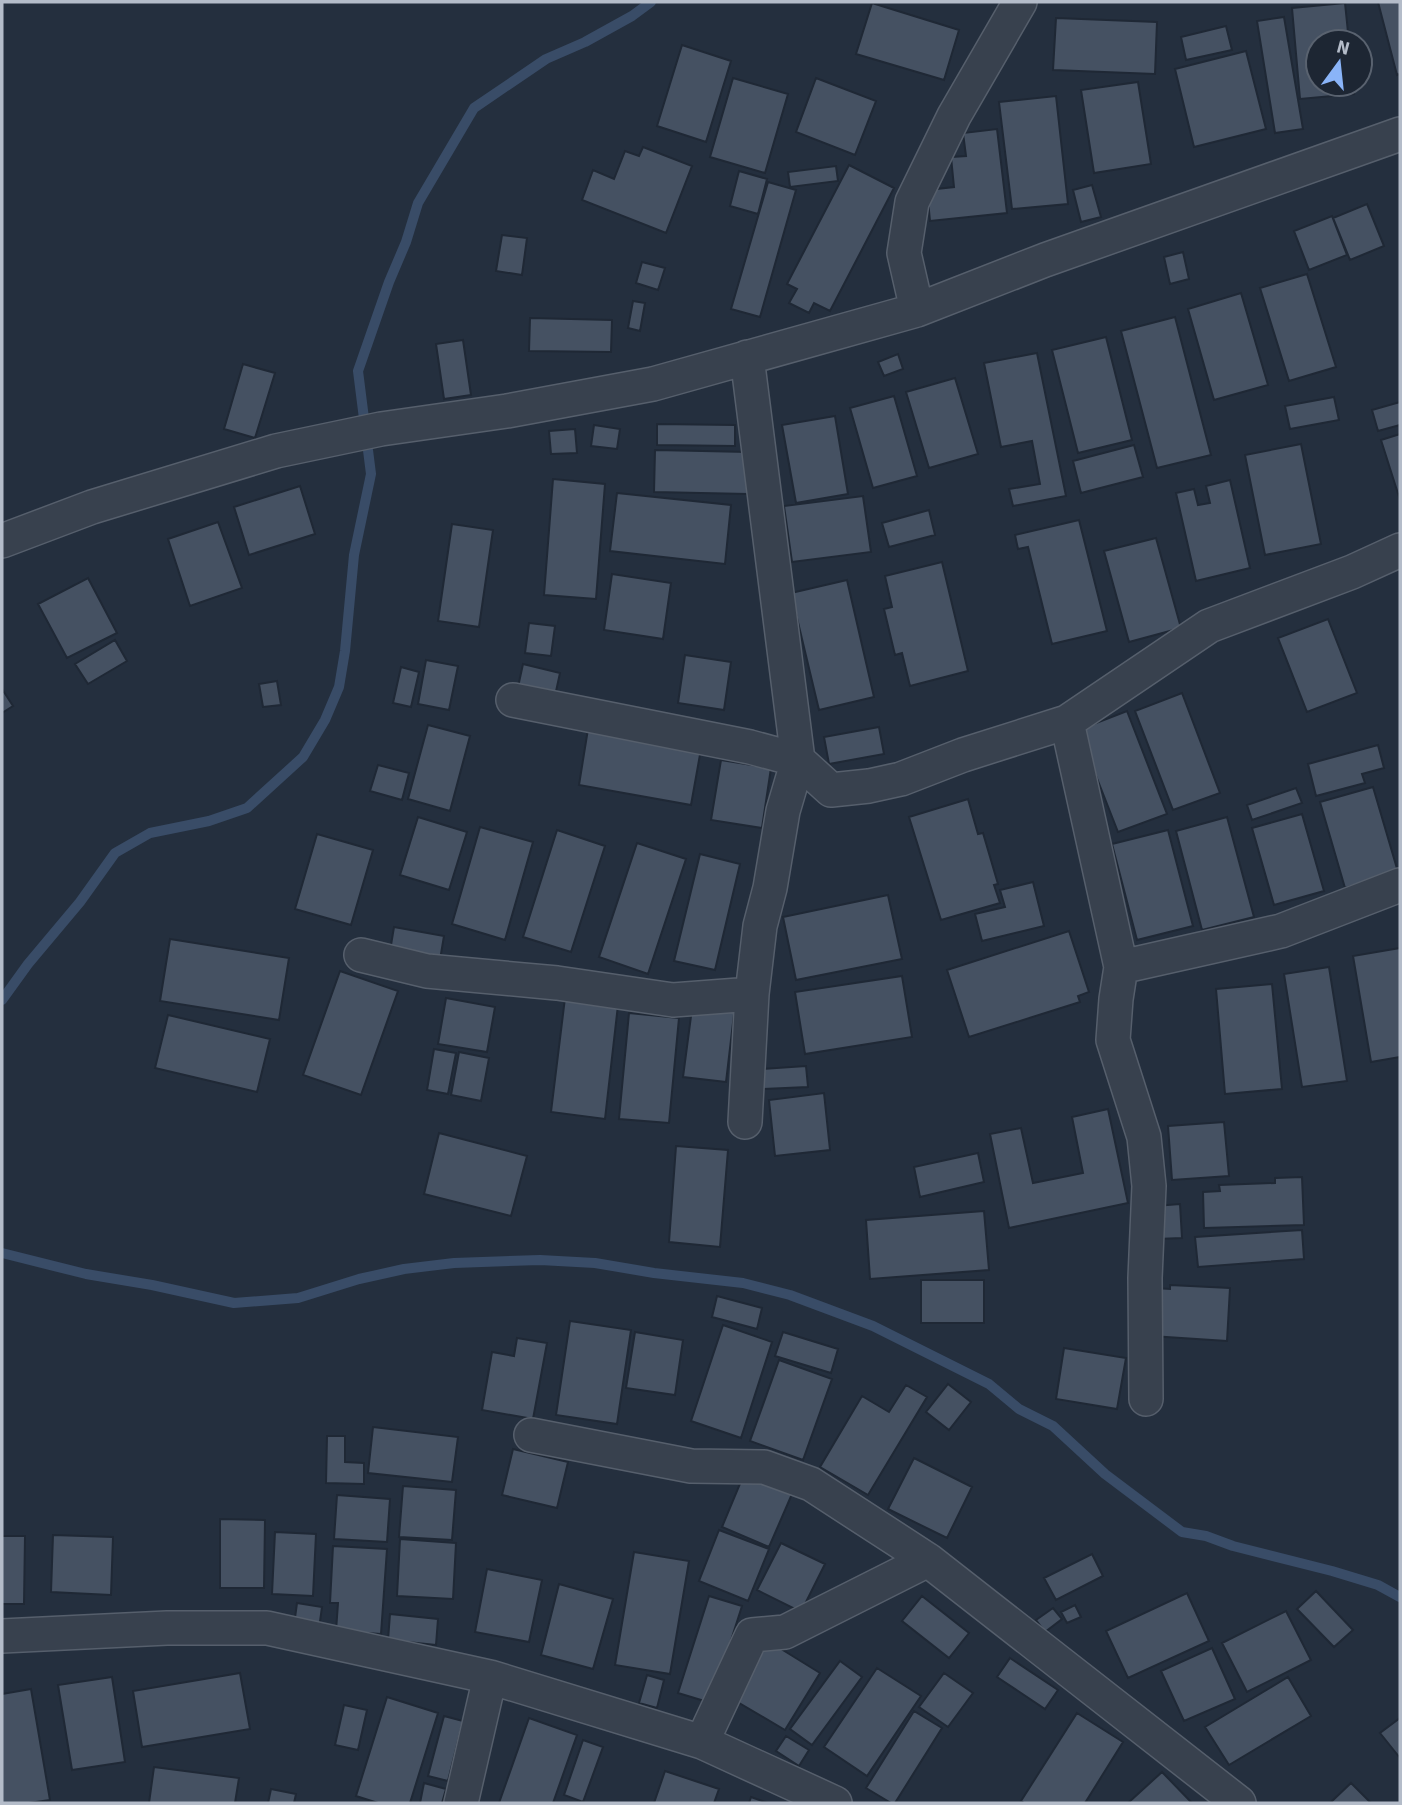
<svg xmlns="http://www.w3.org/2000/svg" width="1402" height="1805" font-family="'Source Sans 3',sans-serif">
<rect width="100%" height="100%" fill="#242f3e"/>
<g fill="none" stroke-linecap="round" stroke-linejoin="round">
<path stroke="#394c67" stroke-width="10" d="M2,1000L28,964L80,902L115,853L150,833L209,821L247,808L303,757L325,720L339,687L345,651L354,555L371,474L358,371L389,282L406,242L418,203L474,108L546,59L585,42L632,16L651,2
M2,1253L86,1274L152,1285L234,1303L298,1298L359,1279L404,1269L454,1263L540,1260L595,1263L654,1273L743,1283L790,1295L873,1326L989,1384L1019,1409L1053,1426L1105,1474L1182,1532L1206,1536L1233,1546L1332,1571L1378,1585L1400,1597"/>
</g>
<path fill="#455162" stroke="#1f2835" stroke-width="2" d="M1378,2H1400V74L1397,75Z
M872,3L959,30L944,80L856,54Z
M1345,3L1349,42H1318V84H1353L1354,94L1300,99L1292,8Z
M1284,17L1303,129L1275,133L1257,21Z
M1056,18L1157,22L1155,74L1053,70Z
M1226,26L1232,50L1186,60L1181,37Z
M682,45L731,61L706,142L657,126Z
M1246,51L1266,129L1194,147L1175,69Z
M733,78L788,94L765,173L710,157Z
M816,78L876,101L855,155L796,132Z
M1138,82L1151,164L1094,173L1081,90Z
M1056,96L1068,204L1012,209L999,102Z
M997,129L1007,213L930,221L927,190L954,187L951,157L966,156L963,133Z
M643,147L692,166L666,233L582,200L593,170L614,179L625,151L639,156Z
M849,165L894,188L830,311L814,303L809,313L789,303L797,289L787,284Z
M836,166L838,181L790,187L788,172Z
M739,171L767,179L758,214L730,206Z
M768,182L796,190L760,317L731,309Z
M1092,185L1101,217L1081,222L1073,190Z
M1367,204L1384,246L1350,260L1333,218Z
M1332,216L1347,255L1309,270L1294,231Z
M502,235L527,238L522,275L496,271Z
M1183,252L1189,279L1170,284L1164,257Z
M642,262L665,268L658,290L636,283Z
M1307,274L1336,367L1289,381L1260,288Z
M1241,293L1268,385L1214,400L1188,309Z
M633,301L645,303L640,331L628,328Z
M1175,317L1211,455L1157,468L1121,331Z
M530,318L612,320L611,352L529,351Z
M1106,337L1132,440L1078,453L1052,350Z
M463,340L471,395L444,399L436,344Z
M1037,353L1066,496L1013,506L1009,489L1040,484L1032,441L1001,447L984,363Z
M898,354L903,369L884,376L878,362Z
M243,364L275,373L255,438L224,429Z
M955,378L978,454L929,468L906,392Z
M894,396L917,476L873,488L850,408Z
M1334,397L1339,420L1290,429L1285,406Z
M1400,402V425L1378,431L1372,410Z
M835,416L848,494L796,503L782,425Z
M657,424L735,425V446L657,445Z
M594,425L620,429L617,449L591,446Z
M575,429L577,453L551,454L549,431Z
M1400,434V500L1381,440Z
M1301,444L1321,544L1265,555L1245,455Z
M1134,445L1143,477L1081,493L1073,461Z
M655,450L749,452L748,494L654,492Z
M553,479L605,484L596,599L544,595Z
M1230,480L1250,568L1196,581L1176,493L1194,489L1198,505L1210,503L1206,486Z
M300,486L315,534L249,555L234,507Z
M617,493L731,505L725,564L610,551Z
M863,496L871,552L792,562L784,506Z
M929,510L935,535L889,547L882,523Z
M1079,520L1107,631L1052,644L1028,547L1018,549L1015,535Z
M218,522L242,588L190,606L168,539Z
M452,524L493,530L479,627L438,621Z
M1156,538L1181,628L1129,642L1104,551Z
M942,562L968,671L910,686L902,653L895,655L884,609L892,607L885,576Z
M612,574L671,583L663,639L604,630Z
M88,578L117,633L67,658L38,604Z
M847,580L874,697L819,710L791,593Z
M1328,619L1357,693L1307,712L1278,638Z
M529,623L555,626L551,656L525,653Z
M115,640L127,661L88,684L75,664Z
M685,655L731,662L724,710L678,703Z
M426,660L458,666L449,710L418,704Z
M523,664L560,673L555,696L518,687Z
M401,667L419,672L411,707L393,703Z
M277,681L281,705L263,707L259,684Z
M2,689L13,706L2,713Z
M1182,693L1220,793L1173,810L1135,711Z
M1127,711L1167,814L1118,832L1078,730Z
M428,725L470,736L450,811L408,799Z
M879,727L884,754L829,764L824,737Z
M588,729L701,749L691,805L579,785Z
M1378,745L1384,768L1362,774L1365,783L1316,796L1308,764Z
M721,760L771,768L762,828L711,820Z
M378,765L409,773L402,800L370,791Z
M1373,787L1398,872L1345,888L1320,802Z
M1296,788L1302,803L1252,820L1247,805Z
M968,799L978,834L983,833L998,884L994,885L1000,903L941,920L909,817Z
M1302,814L1324,891L1274,905L1252,828Z
M418,817L467,832L449,890L400,875Z
M1227,817L1254,917L1202,930L1176,831Z
M480,827L533,842L505,940L452,924Z
M557,830L605,846L571,952L523,937Z
M1168,830L1193,926L1137,940L1112,844Z
M317,834L373,850L351,925L295,909Z
M637,843L686,859L648,974L599,957Z
M700,854L740,864L715,970L674,961Z
M1033,882L1044,926L982,941L975,914L1005,907L1000,890Z
M888,895L902,959L796,980L783,917Z
M394,927L444,936L440,960L390,951Z
M1069,931L1089,992L1078,996L1080,1002L969,1037L947,970Z
M170,939L289,958L279,1020L160,1001Z
M1400,948V1057L1371,1062L1353,956Z
M1329,967L1347,1081L1302,1087L1284,974Z
M340,971L398,991L361,1095L303,1075Z
M902,976L912,1037L805,1054L795,992Z
M1272,984L1282,1089L1225,1094L1216,989Z
M446,998L495,1007L487,1052L438,1044Z
M565,998L618,1005L605,1119L551,1112Z
M693,1001L735,1006L726,1082L683,1077Z
M629,1013L679,1018L669,1123L619,1119Z
M168,1015L270,1039L257,1092L155,1068Z
M434,1049L456,1053L448,1094L427,1090Z
M459,1052L489,1058L481,1101L451,1095Z
M806,1066L808,1087L763,1089L761,1069Z
M824,1093L830,1150L775,1156L769,1100Z
M1108,1109L1128,1203L1009,1228L990,1134L1021,1128L1033,1183L1083,1173L1072,1117Z
M1224,1122L1229,1176L1172,1180L1168,1126Z
M439,1133L527,1156L511,1216L424,1194Z
M676,1146L728,1150L720,1247L669,1242Z
M978,1153L984,1182L920,1197L914,1167Z
M1302,1177L1304,1225L1204,1228L1203,1192L1220,1191L1219,1185L1275,1183V1178Z
M1180,1204L1182,1238L1157,1239L1155,1206Z
M984,1211L989,1270L870,1279L866,1220Z
M1302,1230L1304,1259L1198,1267L1195,1237Z
M921,1280H984V1323H921Z
M1170,1285L1230,1288L1227,1341L1151,1336L1154,1288L1170,1289Z
M717,1296L762,1308L757,1329L712,1317Z
M570,1321L631,1330L617,1424L556,1415Z
M723,1325L772,1342L741,1438L691,1421Z
M635,1332L683,1340L675,1395L626,1388Z
M783,1332L838,1349L831,1373L775,1356Z
M517,1338L547,1343L533,1419L482,1410L492,1352L514,1356Z
M1064,1348L1126,1358L1117,1409L1056,1399Z
M779,1360L832,1379L803,1460L750,1441Z
M948,1384L971,1402L949,1430L926,1412Z
M906,1385L927,1397L868,1495L820,1467L862,1396L889,1412Z
M373,1427L458,1437L452,1482L368,1473Z
M327,1436H345V1462L364,1463V1484L326,1483Z
M513,1449L568,1462L557,1508L502,1495Z
M914,1458L972,1487L947,1538L888,1509Z
M744,1474L792,1494L769,1547L722,1527Z
M403,1486L456,1490L452,1540L399,1537Z
M337,1495L390,1499L387,1542L334,1539Z
M220,1519L265,1520L264,1588H220Z
M719,1530L769,1549L748,1601L699,1581Z
M275,1532L316,1534L313,1596L272,1594Z
M53,1535L113,1537L111,1595L51,1592Z
M2,1536H25L24,1604H2Z
M400,1539L456,1543L453,1599L397,1596Z
M781,1543L825,1564L801,1612L757,1590Z
M333,1546L387,1549L381,1634L336,1631L338,1603H330Z
M634,1552L689,1561L670,1674L615,1665Z
M1092,1554L1103,1576L1056,1600L1044,1578Z
M487,1569L542,1580L529,1642L475,1632Z
M559,1584L613,1599L593,1669L541,1655Z
M1316,1591L1353,1630L1334,1647L1297,1609Z
M1187,1593L1209,1641L1128,1678L1106,1631Z
M709,1596L742,1606L711,1703L678,1693Z
M922,1596L969,1633L949,1658L902,1621Z
M297,1603L322,1607L319,1629L294,1625Z
M1075,1605L1081,1617L1067,1623L1061,1612Z
M1053,1608L1062,1619L1045,1632L1036,1620Z
M1286,1611L1311,1660L1247,1692L1222,1643Z
M390,1614L438,1619L436,1645L388,1640Z
M765,1639L820,1673L785,1730L729,1697Z
M1212,1648L1235,1699L1184,1721L1161,1671Z
M1010,1658L1058,1690L1045,1709L997,1677Z
M840,1661L862,1677L812,1745L790,1729Z
M877,1668L921,1696L867,1776L824,1747Z
M240,1673L250,1729L142,1747L133,1691Z
M944,1673L973,1693L948,1727L919,1707Z
M647,1675L664,1680L657,1708L639,1703Z
M112,1677L125,1762L72,1770L58,1685Z
M1288,1677L1311,1716L1229,1765L1205,1727Z
M31,1689L50,1800L29,1803H2V1694Z
M387,1697L438,1713L410,1803H378L356,1796Z
M344,1705L367,1710L358,1750L335,1745Z
M914,1711L942,1728L895,1803H891L866,1788Z
M1077,1713L1123,1742L1085,1803H1024L1021,1801Z
M444,1716L463,1721L448,1781L428,1776Z
M529,1718L577,1735L553,1803H499Z
M1400,1718V1758L1380,1733Z
M786,1736L809,1750L799,1766L776,1751Z
M583,1740L603,1747L583,1802L564,1795Z
M154,1767L239,1778L235,1803H149Z
M665,1771L719,1789L714,1803H654Z
M1162,1772L1192,1803H1128Z
M424,1783L446,1789L442,1803H420Z
M1351,1783L1371,1803H1330Z
M271,1789L296,1794L294,1803H268Z
M751,1797L768,1803H749Z"/>
<g fill="none" stroke-linecap="round" stroke-linejoin="round">
<defs>
<path id="minor" d="M917,310L904,253L912,202L954,116L1020,2
M2,541L92,507L276,451L381,429L507,411L653,384L917,310L1045,260L1400,134
M513,700L750,747L798,760L831,790L869,786L901,779L963,755L1067,722L1209,626L1352,572L1400,550
M1067,722L1121,967L1116,999L1113,1040L1144,1137L1149,1186L1145,1278L1146,1399
M361,955L427,971L557,983L673,1000L752,994
M1121,967L1281,931L1400,885
M745,1122L752,994L760,926L770,888L783,811L798,760L747,357
M531,1435L691,1466L764,1467L811,1484L928,1560L1239,1803
M2,1636L167,1628H267L490,1677L702,1742L835,1803
M702,1742L752,1635L785,1632L928,1560
M461,1803L490,1677"/>
</defs>
<use href="#minor" stroke="#565f6c" stroke-width="36"/>
<use href="#minor" stroke="#38414e" stroke-width="33"/>
</g>
<rect width="1402" height="1805" fill="none" stroke="#b4bcc9" stroke-width="7"/>
<g transform="translate(1339 63) rotate(15)"><circle r="33" fill="#1d2633" stroke="#59626f" stroke-width="2"/>
<path d="M0-5L12 26L0 18L-12 26Z" fill="#8ab4f8"/>
<text y="-10" font-size="19" font-weight="bold" text-anchor="middle" fill="#b4bcc9">N</text>
</g>
</svg>
